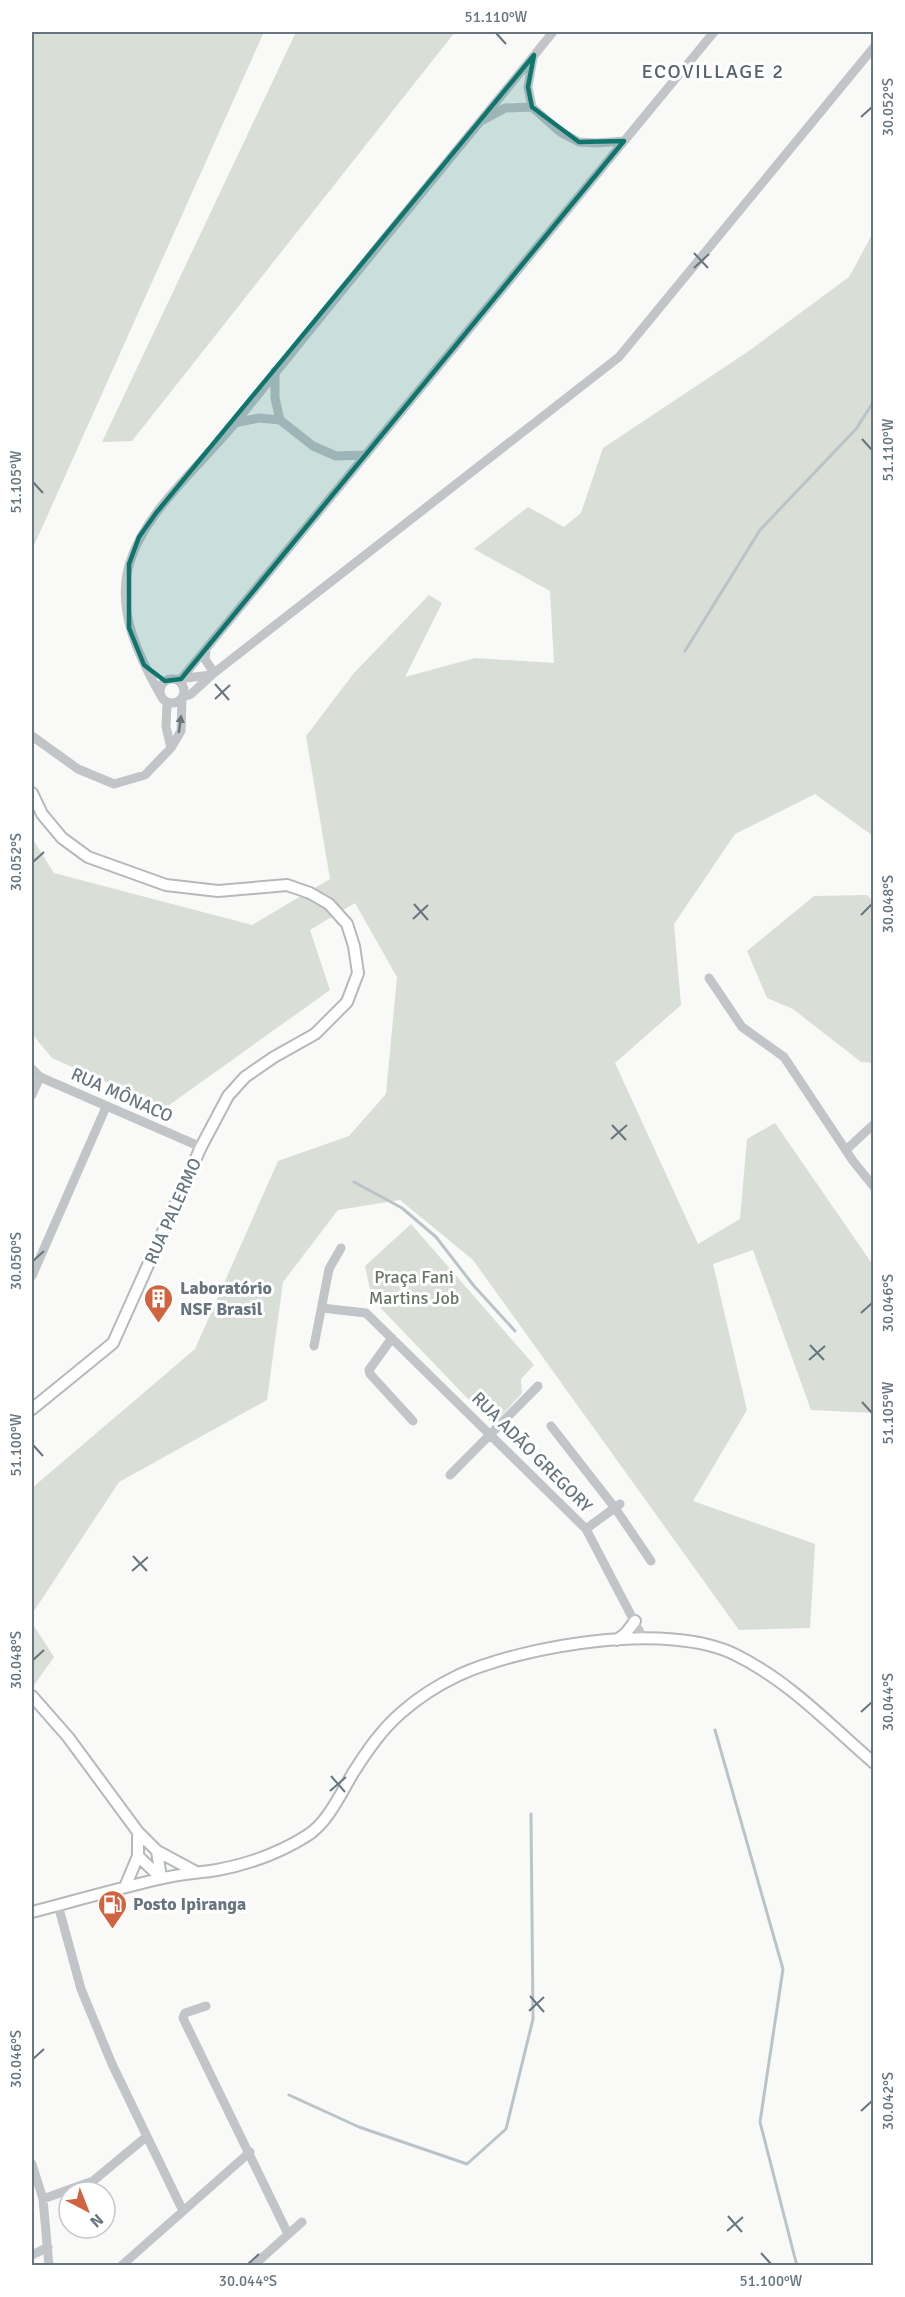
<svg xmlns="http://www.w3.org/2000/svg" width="905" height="2297" font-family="Signika,sans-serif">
<rect width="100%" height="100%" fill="#f9f9f8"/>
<path fill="#d9ded7" d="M32,32H264L32,550Z
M296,32H455L132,441L102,442Z
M873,233V836L815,794L735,834L674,924L681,1005L615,1063L698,1244L740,1219L747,1139L775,1123L873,1265V1413L811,1410L753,1250L713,1264L747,1410L693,1501L815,1544L810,1628L739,1630L473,1260L400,1200L338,1210L283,1282L267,1400L119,1482L32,1614V1488L195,1349L278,1161L349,1136L386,1094L397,977L355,903L310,930L330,990L165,1108L52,1058L32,1034V838L54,873L252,925L330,879L306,736L354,673L429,595L442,603L405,677L475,658L554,663L550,591L474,549L528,507L564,527L581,513L603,448L746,353L849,277Z
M867,895L874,902L873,1063L861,1062L793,1009L767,998L747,951L814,896Z
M411,1224L534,1365L521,1379L522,1393L493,1425L372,1299L365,1266Z
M32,1623L54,1657L32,1688Z"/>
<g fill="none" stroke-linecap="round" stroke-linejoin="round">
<path stroke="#bac4c8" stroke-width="3" d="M685,651L760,530L856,429L874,401
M354,1182L402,1208L436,1237L474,1286L515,1331
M715,1730L783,1969L760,2122L797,2266
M289,2095L359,2127L467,2164L506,2129L533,2019L531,1814"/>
<defs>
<path id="major" d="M32,793L42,814L62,838L88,857L166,885L218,891L287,885L310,893L329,904L347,924L354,946L358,973L347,1002L315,1034L274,1057L245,1077L228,1096L201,1147L113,1343L32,1409
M617,1640L626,1633L635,1621
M32,1696L68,1737L138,1832L157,1851L161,1878
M138,1832V1856L161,1878
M157,1851L196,1872
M125,1887L138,1856
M32,1912C74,1901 116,1889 159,1879C178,1874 198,1873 217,1870C249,1864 280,1853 308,1835C328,1822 341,1793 353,1773C367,1751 382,1729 402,1712C419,1697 438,1685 459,1675C526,1645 668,1621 736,1655C789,1681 830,1725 874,1763"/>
</defs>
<use href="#major" stroke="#b5b9bc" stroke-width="14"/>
<path stroke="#c1c5c8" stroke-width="9" d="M533,58L528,87L532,107L560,132L579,142L597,143L624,141
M483,120L505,108L532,107
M275,371V398L280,420L313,446L336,456L366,455
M234,423L259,418L280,420
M206,649L205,659L214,673
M160 691a12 12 0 1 1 24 0a12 12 0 1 1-24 0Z
M178,679L211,675
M181,679L714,32
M160,694C138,655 115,608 130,562C146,510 202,464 236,422C340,291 448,162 553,32
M183,697L191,694L214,673L619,357L874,47
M167,703L166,727L171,748
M32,736L78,769L114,784L145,775L171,748L181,731L182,698
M709,978L742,1027L784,1057L853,1161L874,1187
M32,1069L40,1077L201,1147
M32,1095L40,1077
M847,1149L874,1124
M32,1276L106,1107
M322,1308L366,1313L586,1529L643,1638
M392,1338L369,1370L370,1374L413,1421
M314,1346L329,1269L341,1248
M551,1426L615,1508L651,1561
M450,1475L538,1386
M586,1529L620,1504
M58,1905L81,1989L112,2064L183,2211
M206,2006L185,2013L183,2018L288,2234
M32,2164L43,2199L49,2266
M43,2199L93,2181L146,2137
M32,2255L48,2247
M121,2266L250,2152
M253,2266L302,2222"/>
<use href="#major" stroke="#fff" stroke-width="10"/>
</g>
<defs><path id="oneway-solid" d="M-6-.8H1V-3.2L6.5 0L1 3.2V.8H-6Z" transform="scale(1.5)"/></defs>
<use fill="#67757f" href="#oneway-solid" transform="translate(180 724) rotate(-82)"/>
<path fill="#0f766e" fill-opacity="0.2" stroke="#0f766e" stroke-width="4.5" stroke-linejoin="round" d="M534,55L528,87L532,107L579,142L624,141L181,679L165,681L144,665L129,628V564L139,537L156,513Z"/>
<path fill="none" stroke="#67757f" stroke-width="2" d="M496,33L506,44M861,117L872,107M694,253L708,268M694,268L709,254M862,439L872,450M33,482L43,493M215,684L229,700M215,699L230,685M33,862L44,852M414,904L428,920M861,915L872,904M413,919L428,905M612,1125L626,1140M611,1139L627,1125M33,1261L44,1251M861,1313L872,1303M810,1345L824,1360M809,1360L825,1346M862,1402L872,1413M33,1445L43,1456M133,1556L147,1571M132,1571L148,1557M33,1660L44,1650M861,1712L872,1702M331,1776L345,1792M330,1791L346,1777M530,1996L544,2012M529,2011L544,1997M33,2059L44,2049M861,2111L872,2101M728,2216L742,2232M727,2231L743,2217M761,2253L771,2264M248,2264L259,2254"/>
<defs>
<symbol id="building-pin" viewBox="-11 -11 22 30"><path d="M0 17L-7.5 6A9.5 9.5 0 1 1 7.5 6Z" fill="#d06441" stroke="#fff"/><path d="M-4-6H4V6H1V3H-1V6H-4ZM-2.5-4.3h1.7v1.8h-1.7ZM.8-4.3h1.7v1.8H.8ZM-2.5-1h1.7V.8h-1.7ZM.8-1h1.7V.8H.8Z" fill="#fff"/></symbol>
<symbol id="fuel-pin" viewBox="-11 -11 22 30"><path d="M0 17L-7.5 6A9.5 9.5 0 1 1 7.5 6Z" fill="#d06441" stroke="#fff"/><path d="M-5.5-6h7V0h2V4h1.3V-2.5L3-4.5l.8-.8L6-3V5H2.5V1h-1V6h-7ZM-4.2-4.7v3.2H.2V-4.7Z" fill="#fff"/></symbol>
</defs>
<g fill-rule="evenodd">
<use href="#building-pin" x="142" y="1282" width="33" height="45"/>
<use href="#fuel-pin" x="96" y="1888" width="33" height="45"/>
</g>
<g text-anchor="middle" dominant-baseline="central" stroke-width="6" stroke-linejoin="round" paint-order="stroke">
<g font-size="18" fill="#67757f" stroke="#fff">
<text transform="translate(122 1095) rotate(24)">RUA MÔNACO</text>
<text transform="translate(173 1211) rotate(-66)">RUA PALERMO</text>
<text transform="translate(532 1452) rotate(45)">RUA ADÃO GREGORY</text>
</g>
<g font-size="18" fill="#697866" stroke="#fff">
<text x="414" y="1277">Praça Fani<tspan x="414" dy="21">Martins Job</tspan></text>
</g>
<g font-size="18" font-weight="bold" fill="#67757f" stroke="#fff" text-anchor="start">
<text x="180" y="1288">Laboratório<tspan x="180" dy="21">NSF Brasil</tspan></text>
<text x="133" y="1904">Posto Ipiranga</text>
</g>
<g font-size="20" letter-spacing="1.5" fill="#59636b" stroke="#fff">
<text x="713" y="71">ECOVILLAGE 2</text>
</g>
</g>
<rect width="905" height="2297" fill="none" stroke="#ffffff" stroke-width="66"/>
<g transform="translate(87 2210) rotate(138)"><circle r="28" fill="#ffffff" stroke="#c2c8cc" stroke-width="1.5"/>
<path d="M0-4.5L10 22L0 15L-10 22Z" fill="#d06441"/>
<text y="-9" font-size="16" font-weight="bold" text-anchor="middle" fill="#67757f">N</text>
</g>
<rect x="33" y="33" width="839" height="2231" fill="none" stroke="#67757f" stroke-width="2"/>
<g font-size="15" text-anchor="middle" fill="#67757f">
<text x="496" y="22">51.110°W</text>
<text transform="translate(888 107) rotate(-90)" y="5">30.052°S</text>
<text transform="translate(888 450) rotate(-90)" y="5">51.110°W</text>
<text transform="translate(16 482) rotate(-90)" y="5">51.105°W</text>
<text transform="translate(16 862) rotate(-90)" y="5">30.052°S</text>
<text transform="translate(888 904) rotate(-90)" y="5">30.048°S</text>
<text transform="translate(16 1261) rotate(-90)" y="5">30.050°S</text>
<text transform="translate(888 1303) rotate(-90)" y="5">30.046°S</text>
<text transform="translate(888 1413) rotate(-90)" y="5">51.105°W</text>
<text transform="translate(16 1445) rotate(-90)" y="5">51.100°W</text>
<text transform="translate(16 1660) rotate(-90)" y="5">30.048°S</text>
<text transform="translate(888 1702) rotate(-90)" y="5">30.044°S</text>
<text transform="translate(16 2059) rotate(-90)" y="5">30.046°S</text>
<text transform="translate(888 2101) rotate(-90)" y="5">30.042°S</text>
<text x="248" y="2286">30.044°S</text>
<text x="771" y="2286">51.100°W</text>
</g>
</svg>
